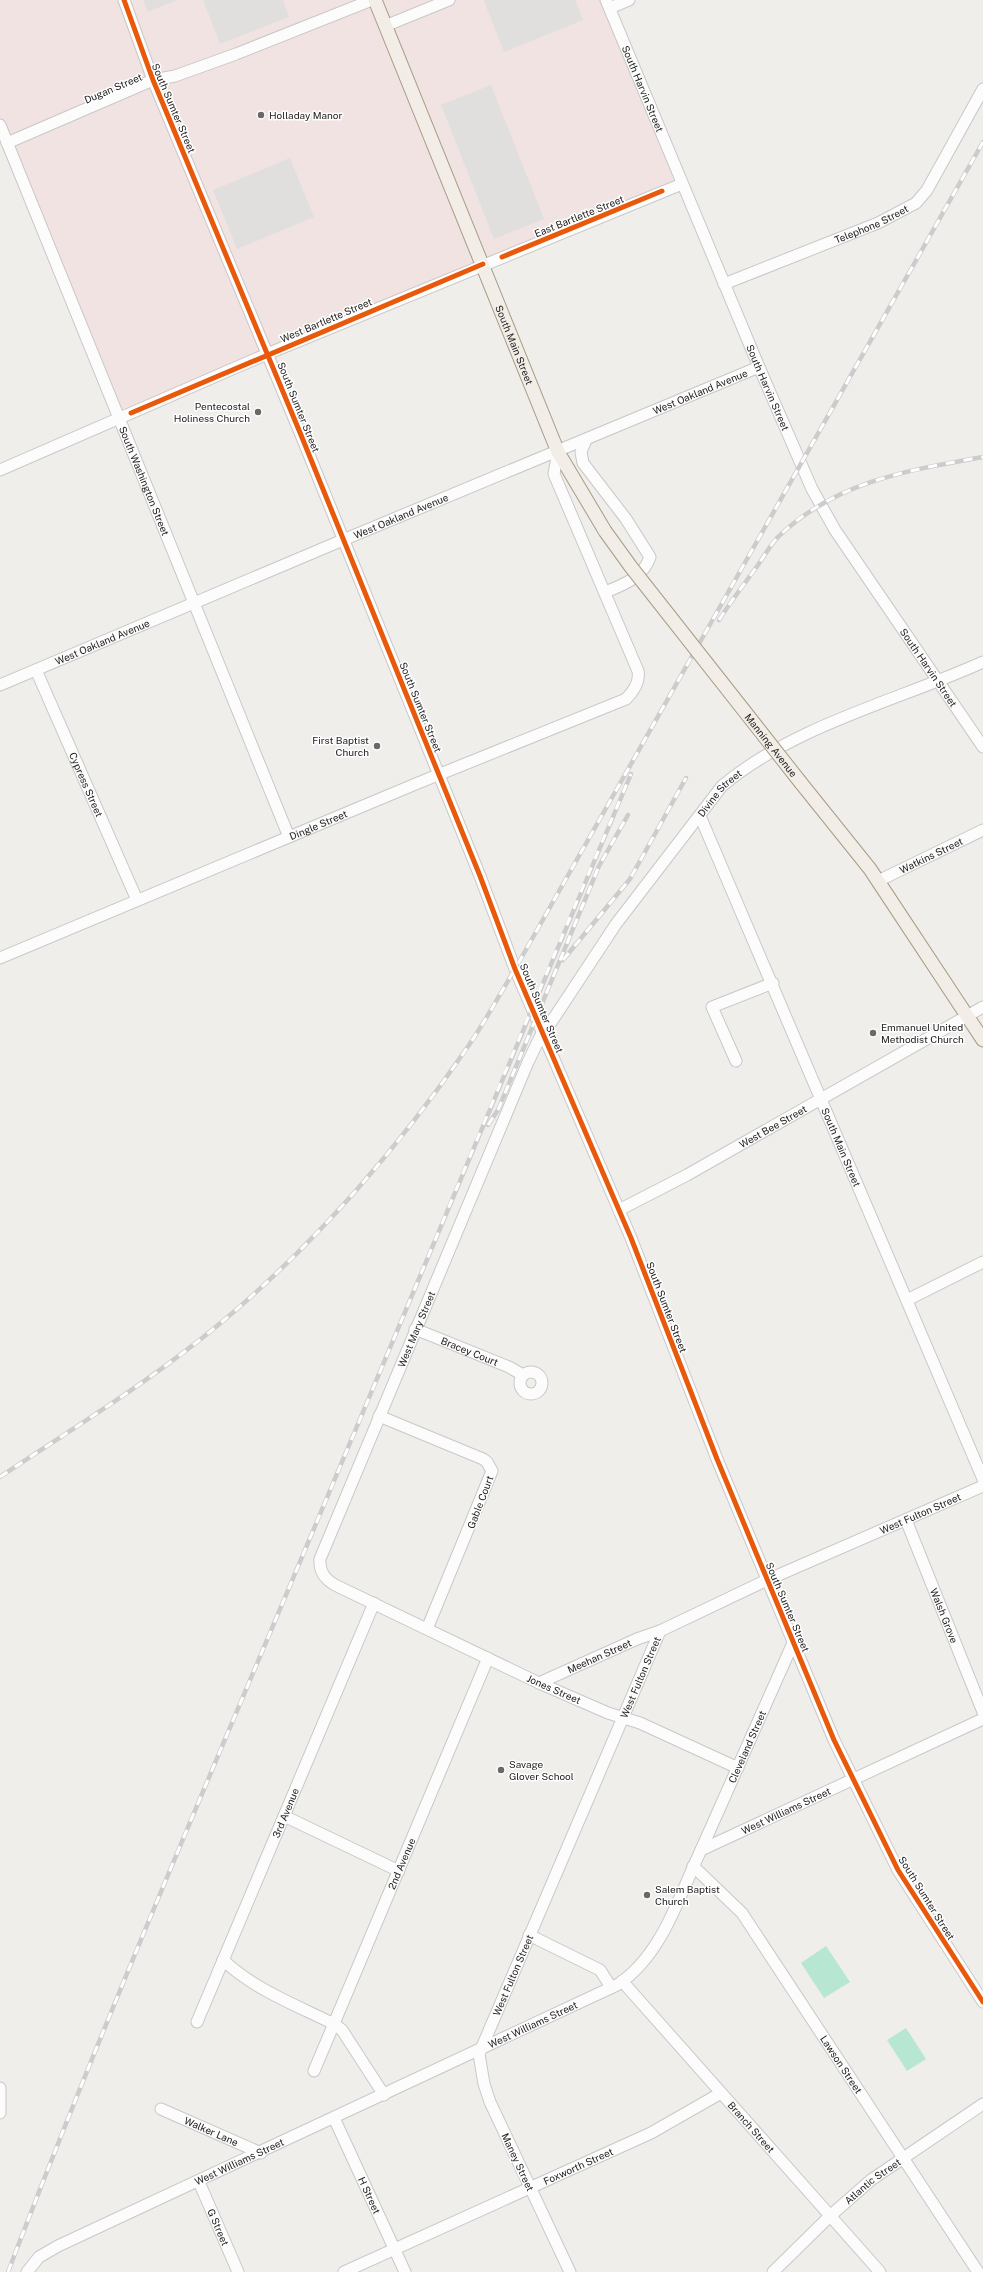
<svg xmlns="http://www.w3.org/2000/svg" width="983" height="2272" font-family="'Public Sans',sans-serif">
<rect width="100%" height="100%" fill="#f0eeeb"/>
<path fill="#f1e3e1" d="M0,0H602L674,181L121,410L0,121Z"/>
<path fill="#b7e6d2" d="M826,1946L850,1982L824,1998L801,1963Z
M906,2028L926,2059L907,2071L887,2040Z"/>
<path fill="#e0dfde" d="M143,0H177L148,12Z
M203,0H283L289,17L220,44Z
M487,0H575L583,20L504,52L484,1Z
M491,85L544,219L494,239L441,105Z
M290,158L314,217L237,249L213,190Z"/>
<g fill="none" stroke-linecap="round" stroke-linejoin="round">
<defs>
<g id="minor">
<path d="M124,0L153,80L301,435L480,876L515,969L631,1238L717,1459L834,1740L898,1870L983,2002"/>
<path id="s1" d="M606,0L759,367L812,489L835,530L983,747"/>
<path d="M610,8L629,0"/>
<path d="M385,26L449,0"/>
<path id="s2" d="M0,125L289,837"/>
<path d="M7,143L153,80L175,76L236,54L372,0"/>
<path id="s3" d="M724,284L878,223L916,203L927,190L983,89"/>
<path d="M586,440L581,452L583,463L626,519L650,557C644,576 624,585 605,592"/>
<path d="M0,470L267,354L682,184"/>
<path id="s4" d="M36,670L137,900"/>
<path id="s5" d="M0,685L343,540L759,367"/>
<path id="s6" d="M700,816L983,1479"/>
<path id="s7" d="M878,881L983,830"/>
<path id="s8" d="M0,958L418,783L626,699C634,691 640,681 638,671L554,474L558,452"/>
<path d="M736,1061L712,1007L773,983"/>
<path id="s9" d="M619,1210L687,1175L983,1007"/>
<path d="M907,1300L983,1262"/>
<path id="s10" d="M415,1329L509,1367L523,1375"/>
<circle cx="531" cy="1383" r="11"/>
<path d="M379,1416L483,1459L487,1462L492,1471L427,1629"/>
<path id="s11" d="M906,1520L983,1712"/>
<path id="s12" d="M539,1683L637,1639L660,1631"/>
<path id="s13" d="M738,1768L640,1723L608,1713L539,1683L335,1585C325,1579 319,1572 320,1559L528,1062L543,1031L548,1027L616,924L722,786C795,725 897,701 983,662"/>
<path d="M284,1816L399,1871"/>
<path id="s14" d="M701,1850L793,1643"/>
<path id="s15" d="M693,1866L742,1913L978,2272"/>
<path d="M529,1935L600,1970L611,1987"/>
<path d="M223,1960C255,1990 296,2005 334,2024L342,2030L384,2095"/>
<path id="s16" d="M622,1981L880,2272"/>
<path id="s17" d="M197,2022L374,1603"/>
<path id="s18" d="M314,2071L488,1658"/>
<path d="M0,2088V2113"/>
<path id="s19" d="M161,2109L261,2153"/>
<path id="s20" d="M334,2118L405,2272"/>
<path id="s21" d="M199,2182L238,2272"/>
<path id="s22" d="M27,2272L39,2257L58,2246L617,1985C662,1956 679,1896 701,1850L983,1719"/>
<path id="s23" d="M344,2272L651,2133L721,2093"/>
<path id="s24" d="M570,2272L490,2102L484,2084L479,2054L660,1631L767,1580L983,1486"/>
<path id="s25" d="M773,2272L830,2216L871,2180L983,2104"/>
</g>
<g id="major">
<path id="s26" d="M375,0L558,452L605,531"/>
<path d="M801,783L870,869L983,1040"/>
</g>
</defs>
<use href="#minor" stroke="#c9c8c7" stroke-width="13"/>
<use href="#major" stroke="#a79c86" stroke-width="15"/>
<use href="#minor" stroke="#fdfcfc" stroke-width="11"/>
<use href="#major" stroke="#f3ede7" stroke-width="13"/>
<defs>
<path id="rail" d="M719,620C731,601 745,583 758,565C764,556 770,546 777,538C834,482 908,470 983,457
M563,960L630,879L686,778
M488,1125L498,1110L599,866L628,815
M0,1477C75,1427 154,1379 223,1321C316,1243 401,1145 469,1045C486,1020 500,994 515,969L983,142
M8,2272C105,2018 213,1769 318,1519C423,1271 525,1022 631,774"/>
</defs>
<use href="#rail" stroke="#ccc" stroke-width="4.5"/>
<use href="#rail" stroke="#fff" stroke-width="3" stroke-dasharray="9" stroke-linecap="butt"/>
<defs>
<g id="major-bridge">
<path id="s27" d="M605,531L631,567L801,783"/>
</g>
</defs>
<use href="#major-bridge" stroke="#a79c86" stroke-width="15" stroke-linecap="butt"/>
<use href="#major-bridge" stroke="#f3ede7" stroke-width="13"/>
<defs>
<path id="cycleway" d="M124,0L153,80L301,435L480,876L515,969L631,1238L717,1459L834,1740L898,1870L983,2002
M502,257L662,191
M131,413L483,264"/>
</defs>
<use href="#cycleway" stroke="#fff" stroke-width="8"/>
<use href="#cycleway" stroke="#e8590c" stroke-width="5"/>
</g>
<g fill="#6a6968" stroke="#fff" stroke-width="1.5">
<circle cx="261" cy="115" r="4"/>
<circle cx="258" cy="412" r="4"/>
<circle cx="377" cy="746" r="4"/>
<circle cx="873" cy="1033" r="4"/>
<circle cx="501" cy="1770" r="4"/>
<circle cx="647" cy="1895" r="4"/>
</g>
<g text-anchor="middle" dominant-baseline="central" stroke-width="3" stroke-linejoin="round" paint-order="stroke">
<g font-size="10" fill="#222" stroke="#fff">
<text transform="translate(113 88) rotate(-23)">Dugan Street</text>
<text stroke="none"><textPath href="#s1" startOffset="96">South Harvin Street</textPath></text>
<text transform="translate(174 108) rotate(67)">South Sumter Street</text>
<text transform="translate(579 216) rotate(-22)">East Bartlette Street</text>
<text stroke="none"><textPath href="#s3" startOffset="159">Telephone Street</textPath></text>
<text transform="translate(326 320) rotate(-23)">West Bartlette Street</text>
<text stroke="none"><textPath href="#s26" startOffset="372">South Main Street</textPath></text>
<text stroke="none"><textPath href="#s1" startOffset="420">South Harvin Street</textPath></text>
<text stroke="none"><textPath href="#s5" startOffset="759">West Oakland Avenue</textPath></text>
<text transform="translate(299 407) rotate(68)">South Sumter Street</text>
<text stroke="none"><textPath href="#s2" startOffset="384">South Washington Street</textPath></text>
<text stroke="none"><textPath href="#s5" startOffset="435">West Oakland Avenue</textPath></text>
<text stroke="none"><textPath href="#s5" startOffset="111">West Oakland Avenue</textPath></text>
<text stroke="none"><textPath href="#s1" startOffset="744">South Harvin Street</textPath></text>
<text transform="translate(421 707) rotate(68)">South Sumter Street</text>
<text stroke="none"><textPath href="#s27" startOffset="271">Manning Avenue</textPath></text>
<text stroke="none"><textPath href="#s4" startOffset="125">Cypress Street</textPath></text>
<text stroke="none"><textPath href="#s13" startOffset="1345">Divine Street</textPath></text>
<text stroke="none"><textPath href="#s8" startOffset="345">Dingle Street</textPath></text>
<text stroke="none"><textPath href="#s7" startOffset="59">Watkins Street</textPath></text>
<text transform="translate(542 1008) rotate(67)">South Sumter Street</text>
<text stroke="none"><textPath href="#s9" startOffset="175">West Bee Street</textPath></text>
<text stroke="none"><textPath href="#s6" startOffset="360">South Main Street</textPath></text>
<text transform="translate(667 1307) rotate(69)">South Sumter Street</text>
<text stroke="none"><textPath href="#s13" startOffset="724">West Mary Street</textPath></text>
<text stroke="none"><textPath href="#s10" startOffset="59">Bracey Court</textPath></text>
<text transform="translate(480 1502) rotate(-69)">Gable Court</text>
<text stroke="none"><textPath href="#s24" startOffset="983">West Fulton Street</textPath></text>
<text transform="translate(788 1607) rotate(67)">South Sumter Street</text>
<text stroke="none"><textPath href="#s11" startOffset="103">Walsh Grove</textPath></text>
<text stroke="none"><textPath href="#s12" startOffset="66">Meehan Street</textPath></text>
<text stroke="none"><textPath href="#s24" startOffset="647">West Fulton Street</textPath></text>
<text transform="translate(554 1689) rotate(24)">Jones Street</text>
<text stroke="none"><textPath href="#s14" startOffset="113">Cleveland Street</textPath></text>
<text stroke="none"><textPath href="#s22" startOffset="913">West Williams Street</textPath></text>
<text stroke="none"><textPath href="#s17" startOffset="227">3rd Avenue</textPath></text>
<text stroke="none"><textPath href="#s18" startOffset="225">2nd Avenue</textPath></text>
<text transform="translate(927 1898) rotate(58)">South Sumter Street</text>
<text stroke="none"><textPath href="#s24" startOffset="323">West Fulton Street</textPath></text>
<text stroke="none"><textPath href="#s22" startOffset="565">West Williams Street</textPath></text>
<text stroke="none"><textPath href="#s15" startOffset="249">Lawson Street</textPath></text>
<text stroke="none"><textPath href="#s16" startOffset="195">Branch Street</textPath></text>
<text stroke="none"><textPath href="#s19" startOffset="55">Walker Lane</textPath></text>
<text stroke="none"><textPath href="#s22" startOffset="241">West Williams Street</textPath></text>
<text transform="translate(518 2162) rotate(65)">Maney Street</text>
<text stroke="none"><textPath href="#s23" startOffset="257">Foxworth Street</textPath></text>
<text stroke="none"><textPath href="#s25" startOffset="135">Atlantic Street</textPath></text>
<text stroke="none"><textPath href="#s20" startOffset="85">H Street</textPath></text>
<text stroke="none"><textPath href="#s21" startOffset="49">G Street</textPath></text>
</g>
<g font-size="10" fill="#222" stroke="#fff" text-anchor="start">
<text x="269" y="115">Holladay Manor</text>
<text x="250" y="406" text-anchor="end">Pentecostal<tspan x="250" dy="12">Holiness Church</tspan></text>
<text x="369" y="740" text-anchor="end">First Baptist<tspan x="369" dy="12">Church</tspan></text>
<text x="881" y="1027">Emmanuel United<tspan x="881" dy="12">Methodist Church</tspan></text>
<text x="509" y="1764">Savage<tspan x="509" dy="12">Glover School</tspan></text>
<text x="655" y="1889">Salem Baptist<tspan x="655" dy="12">Church</tspan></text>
</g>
</g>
</svg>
